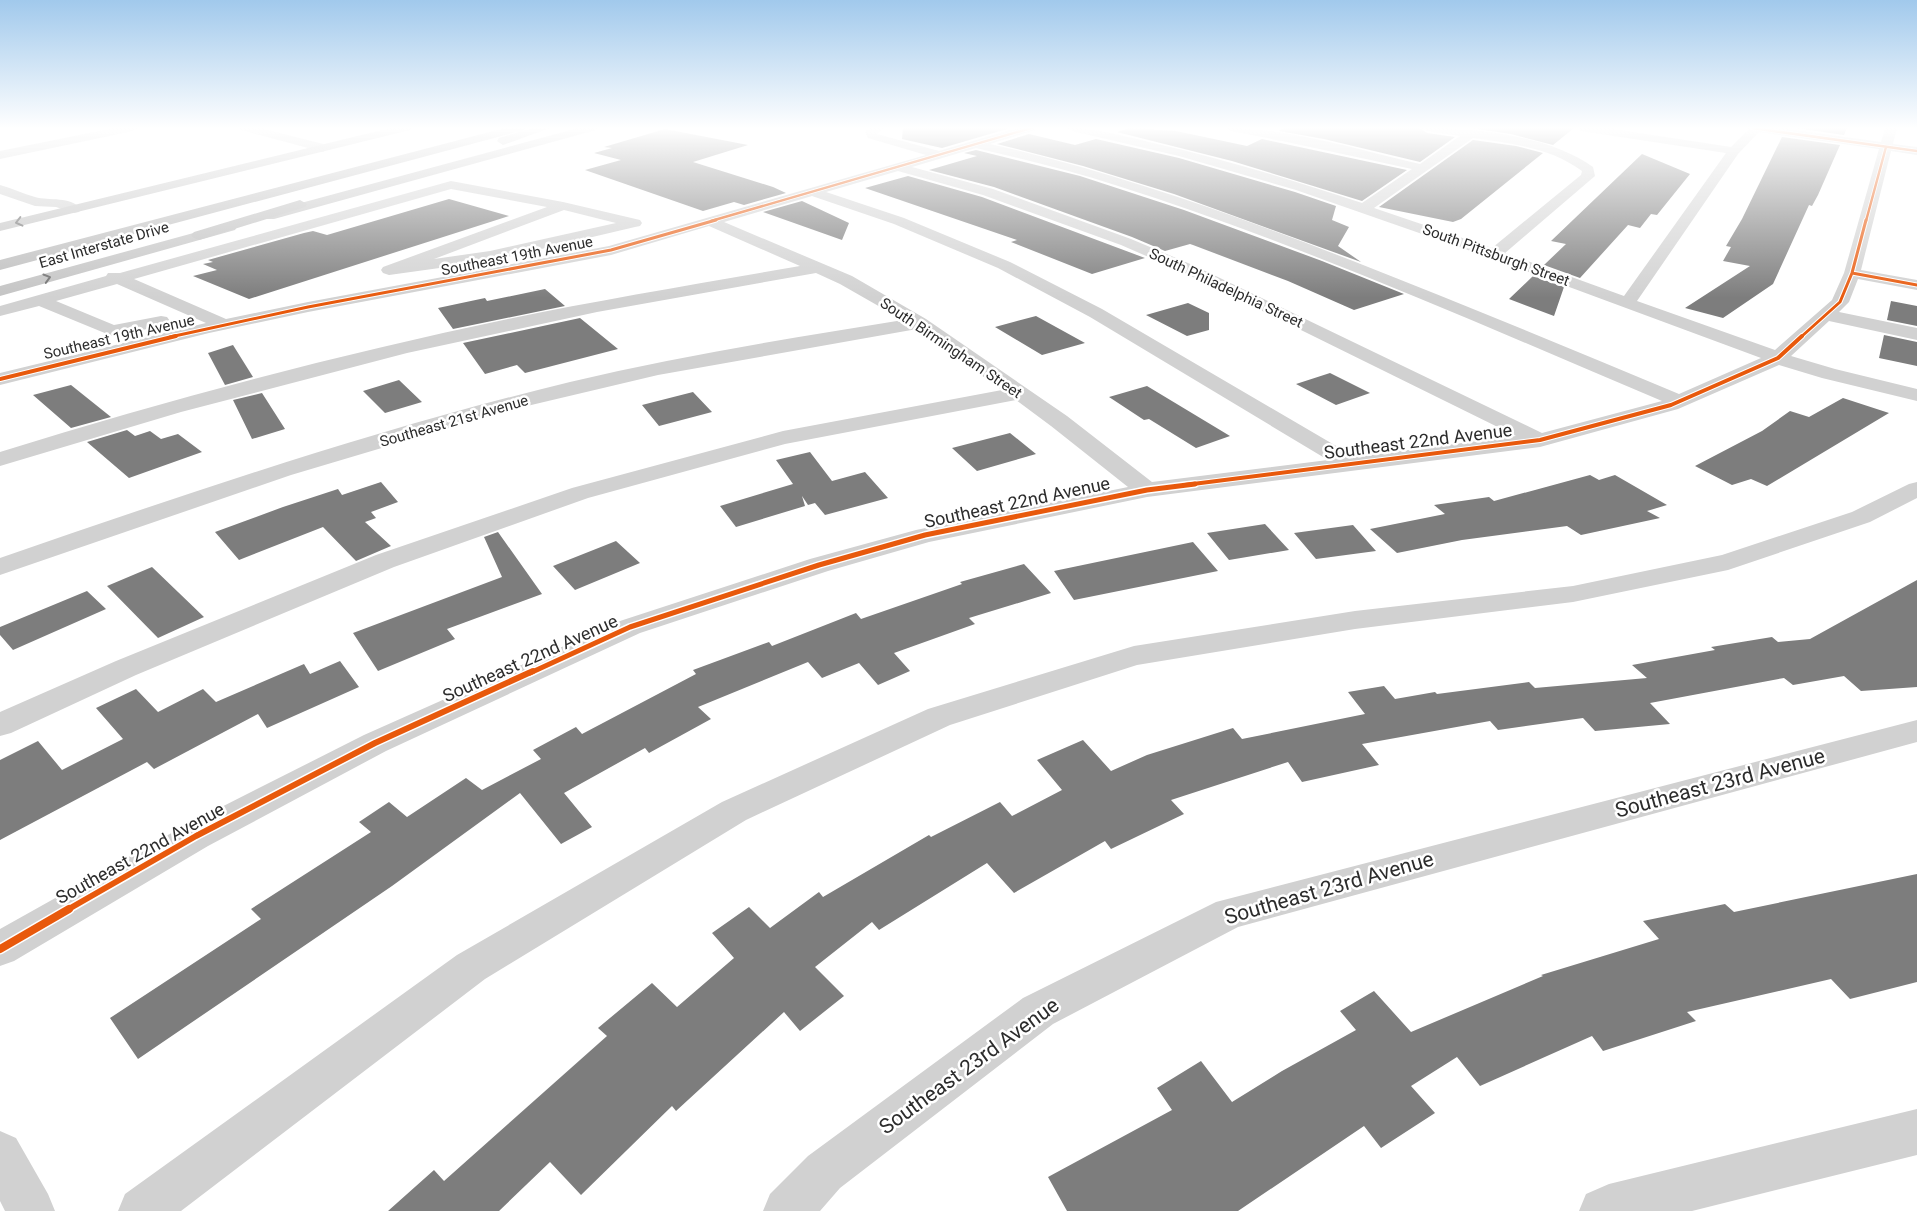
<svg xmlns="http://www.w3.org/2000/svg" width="1917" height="1211" font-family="Roboto,sans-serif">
<rect width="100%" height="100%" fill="#fff"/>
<path fill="#7d7d7d" d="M903,128H1005L1007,129L942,148L902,139Z
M1130,128L1176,131L1247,146L1262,139L1407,170L1362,201L1232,161L1117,132Z
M1284,128H1420L1427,133L1455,137L1420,162L1324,139L1279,131Z
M1471,128H1574L1553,145L1511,134Z
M1796,128H1847L1844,135Z
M665,129L748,145L693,162L773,187L786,193L744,205L734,202L703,211L585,170L621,160L594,153L612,148L604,147Z
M1029,134L1075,145L1096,139L1179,158L1295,192L1336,206L1332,220L1349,227L1338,246L1361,262L1174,194L1083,166L997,144Z
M1782,137L1840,145L1818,195L1812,206L1809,205L1773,284L1723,318L1685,308L1750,266L1723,261L1731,247L1726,246L1742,219Z
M1473,140L1516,146L1543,153L1461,219L1453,222L1379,207Z
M976,150L1080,176L1184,210L1322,261L1404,294L1354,310L1288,281L1193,245L1190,244L1165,251L1132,237L994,187L929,170L977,156L964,153Z
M1642,154L1690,174L1657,215L1651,214L1640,228L1628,225L1580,278L1544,265L1566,244L1551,241Z
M908,176L982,197L1145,258L1092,274L1011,242L1017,240L865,188Z
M449,199L509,216L249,299L193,276L217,270L203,264L213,262L208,260L304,233L313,231L327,235Z
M802,201L849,223L842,240L763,212Z
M1533,276L1564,287L1554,316L1509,299Z
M545,289L565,306L453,329L438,308L485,298L487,301Z
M1891,301L1917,306V326L1887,320Z
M1188,303L1209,313V330L1187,336L1146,315Z
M1036,316L1085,343L1042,355L995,327Z
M580,318L618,349L525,373L517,365L485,374L463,343Z
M1884,335L1917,342V366L1879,358Z
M233,345L253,377L225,385L208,353Z
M1330,373L1370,393L1336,405L1296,384Z
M399,380L422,402L385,413L363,391Z
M71,385L111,417L71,428L33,395Z
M1147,386L1230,436L1196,448L1149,419L1144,420L1109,397Z
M693,392L712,412L659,426L642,405Z
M262,393L285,429L252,439L233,400Z
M1843,398L1889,413L1767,486L1751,479L1732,485L1695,466L1762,431L1790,411L1809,417Z
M127,430L135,436L150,431L161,439L178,434L202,452L129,478L87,442Z
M1010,433L1036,454L977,471L952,448Z
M810,452L832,481L865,472L888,498L825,515L815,503L808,505L802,496L805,506L736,527L720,506L793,484L776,460Z
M1590,475L1599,480L1615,475L1667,505L1647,511L1660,518L1581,535L1567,526L1462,540L1397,553L1370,529L1445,514L1434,505L1489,497L1494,501Z
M381,482L398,502L371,512L376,518L365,522L391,546L356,561L323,527L239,560L215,532L283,507L338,489L342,495Z
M1265,524L1289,550L1229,560L1207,533Z
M1353,525L1376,551L1316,559L1294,533Z
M498,532L542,594L447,629L455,639L378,671L353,633L502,577L484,537Z
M616,541L640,563L575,590L553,566Z
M1193,542L1218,571L1074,600L1054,571Z
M1024,564L1051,593L969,618L975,624L894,653L910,671L878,685L859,663L822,678L808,662L698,707L711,719L649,753L645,748L564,793L592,827L561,844L520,793L392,886L138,1059L110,1018L261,919L251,909L371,832L359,822L389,802L407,817L466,778L482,790L541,759L533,750L576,727L582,734L696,674L693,670L769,642L772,646L856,613L861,619L962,584L960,582Z
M152,567L204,617L158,638L107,586Z
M1917,580V687L1861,691L1844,676L1793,685L1784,678L1650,703L1670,724L1595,731L1583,718L1498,730L1490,721L1362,744L1379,765L1302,782L1288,762L1171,800L1184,814L1111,849L1105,841L1014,893L987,863L879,930L872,922L815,967L844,996L800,1031L784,1012L676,1111L672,1106L581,1195L550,1162L499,1211H388L434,1170L444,1181L607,1036L598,1028L652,983L677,1007L734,958L712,933L749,907L770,928L819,892L823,897L929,835L931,837L1000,802L1012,816L1062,790L1037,760L1083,740L1111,771L1147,755L1233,728L1242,739L1365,714L1348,692L1384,686L1395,699L1435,692L1437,694L1529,682L1535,688L1647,678L1632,665L1715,650L1711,647L1772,637L1778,642L1810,639Z
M87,591L106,609L13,650L0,635V627Z
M340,661L359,687L267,728L258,714L154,769L147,762L0,840V760L38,741L62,770L123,739L96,708L136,689L158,712L203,689L216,702L304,664L310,674Z
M1917,874V982L1850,999L1831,979L1687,1012L1696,1021L1603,1051L1592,1036L1480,1086L1457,1057L1411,1086L1435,1113L1381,1148L1364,1126L1238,1211H1067L1048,1177L1172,1110L1157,1088L1201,1061L1232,1102L1282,1071L1356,1030L1340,1011L1374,991L1411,1032L1543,976L1541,975L1659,939L1643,921L1725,904L1734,912Z"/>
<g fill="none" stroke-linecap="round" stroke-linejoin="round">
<path fill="#d1d1d1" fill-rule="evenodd" d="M114,128H138L133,131L0,159V151Z
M240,128H260L327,145L329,148L323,152L241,130Z
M870,128H885L877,134L939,151L1017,128H1036L1035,130L990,144C1115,172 1234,215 1353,261C1463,304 1571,349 1679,394L1761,358L1488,257L1296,190L1179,156L1072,131L1067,128C1096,128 1124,136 1153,143C1223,159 1293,180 1362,203L1412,169L1287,142L1231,131L1226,128C1289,128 1358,150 1420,164L1460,136L1427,131L1422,128C1475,128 1548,135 1593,167L1595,176L1505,253L1624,296L1726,153L1581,131L1576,128H1607L1731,147L1748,130L1747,128H1780L1881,142L1885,128H1897L1893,144L1917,147V155L1891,151L1861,270L1917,280V290L1858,279L1849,302L1839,312L1917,328V340L1829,321L1791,356L1835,369L1917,389V401L1822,378L1779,365L1678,409L1540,447L1147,497L929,542L828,571L640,633L386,751L208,846L14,961L0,966V929L184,826L364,735L620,621L810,559L916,530L1128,487L1051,426L1016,400L785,444L588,498L394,567L136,675L11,733L0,736V712L116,661L376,555L572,488L783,431L1002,390L917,329L658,375L506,411L291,475L0,575V558C188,493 376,429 570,382C680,356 791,338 903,320L840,284L816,273L597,312L407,353L181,412L0,466V452C167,400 336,355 508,319C605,299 703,283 800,266L709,226L611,255L308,312L209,333L0,385V373L206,323L117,284L56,301L114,325L161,316L167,317L170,321L167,325L112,336L39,306L0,316V306L106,276L108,273H120L451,181L563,202L640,220L642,223L640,226L635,227L490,261L389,275L383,273L381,270L383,267L547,207L451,189L134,279L226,319L308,302L609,246L926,155L868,138L865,132ZM1759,132L1879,149L1844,273L1832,300L1775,350L1637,301L1738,154ZM1473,138C1511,143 1551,148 1582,171L1581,175L1492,248L1374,208ZM976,148C1023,159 1069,170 1115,185C1301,244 1482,325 1662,401L1542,433L1195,266L1131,239L993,189L912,167ZM898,171L983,195L1121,245L1183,272L1516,436L1355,457L1102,309L1010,262L904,218L826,192ZM812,196L894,224L998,268L1090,317L1328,460L1152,482L1067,416L926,319L852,276L724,222ZM564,210L616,223L490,251L434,259Z
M0,185C12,188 23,194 35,197C49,201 71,196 81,209L79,212L74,213L56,207L35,206L0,194Z
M1917,482V498L1870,522L1728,570L1573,602L1355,629L1137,665L950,725L746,820L485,979L181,1211H118L125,1194L457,955L722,802L928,709L1134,646L1355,611L1573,586L1722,555L1852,512L1909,484Z
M1917,720V742L1238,927L1053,1024L840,1188L820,1211H763L770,1194L808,1156L1023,998L1216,902Z
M1917,1109V1155L1692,1211H1579L1586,1194L1609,1184Z
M0,1131L16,1138L48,1194L55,1211H5L0,1201Z"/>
<path fill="#c4c4c4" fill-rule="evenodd" d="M390,128H411L410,130L0,231V223Z
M578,128H597L596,130L274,219H264L262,216L264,213Z
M230,223L235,224L237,227L235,230L0,296V286Z"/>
<path fill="#bebebe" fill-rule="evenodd" d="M505,128H525L524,130L0,270V260Z
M532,128H550L503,145L497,141L499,138Z
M300,200L307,204L305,207L199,240L194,238L191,235L194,232Z"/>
<defs>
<path id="cycleway-far5" d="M1752,128L1917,151
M711,221L1031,128
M1866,221L1886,147"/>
<path id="cycleway-far4" d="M1852,273L1917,285
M170,337L308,307L611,250L716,220
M1801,337L1840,302L1852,273L1866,220"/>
<path id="cycleway-far3" d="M0,379L176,336
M1185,485L1540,440L1671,405L1778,358L1802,336"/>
<path id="cycleway-far2" d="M530,673L630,627L819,565L925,535L1147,490L1195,484"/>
<path id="cycleway-far1" d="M67,910L196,836L375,743L533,671"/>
<path id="cycleway" d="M0,949L69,909"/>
</defs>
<use href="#cycleway-far5" stroke="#fff" stroke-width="4"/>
<use href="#cycleway-far4" stroke="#fff" stroke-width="5"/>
<use href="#cycleway-far3" stroke="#fff" stroke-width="6"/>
<use href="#cycleway-far2" stroke="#fff" stroke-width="8"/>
<use href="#cycleway-far1" stroke="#fff" stroke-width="9"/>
<use href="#cycleway" stroke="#fff" stroke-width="11"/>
<use href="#cycleway-far5" stroke="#e8590c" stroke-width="2.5"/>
<use href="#cycleway-far4" stroke="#e8590c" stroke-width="3"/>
<use href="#cycleway-far3" stroke="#e8590c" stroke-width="4"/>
<use href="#cycleway-far2" stroke="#e8590c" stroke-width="5"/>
<use href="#cycleway-far1" stroke="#e8590c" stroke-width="6"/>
<use href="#cycleway" stroke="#e8590c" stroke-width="8"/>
</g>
<defs><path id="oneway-chevron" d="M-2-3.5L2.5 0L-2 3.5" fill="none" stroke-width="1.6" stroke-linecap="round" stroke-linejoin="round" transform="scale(1.25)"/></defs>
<g stroke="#707070">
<use href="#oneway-chevron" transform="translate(19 222) rotate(166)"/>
<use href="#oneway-chevron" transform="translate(47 278) rotate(-16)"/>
</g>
<linearGradient id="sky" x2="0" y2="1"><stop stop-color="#a1c9ec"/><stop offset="0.43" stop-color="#fff"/><stop offset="1" stop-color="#fff" stop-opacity="0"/></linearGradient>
<rect width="1917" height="298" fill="url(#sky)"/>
<g text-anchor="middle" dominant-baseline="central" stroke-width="5" stroke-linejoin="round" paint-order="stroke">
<g font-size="15" fill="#2c2c2c" stroke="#fff">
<text transform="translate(104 245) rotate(-16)">East Interstate Drive</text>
<text transform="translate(1496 255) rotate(20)">South Pittsburgh Street</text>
<text transform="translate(517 256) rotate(-11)">Southeast 19th Avenue</text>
<text transform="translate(1226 288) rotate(25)">South Philadelphia Street</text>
<text transform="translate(119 337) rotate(-13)">Southeast 19th Avenue</text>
<text transform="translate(951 348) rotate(34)">South Birmingham Street</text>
<text transform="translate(454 421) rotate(-16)">Southeast 21st Avenue</text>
</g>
<g font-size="18" fill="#2c2c2c" stroke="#fff">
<text transform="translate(1418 441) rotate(-7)">Southeast 22nd Avenue</text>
<text transform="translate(1017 502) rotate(-12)">Southeast 22nd Avenue</text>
<text transform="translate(530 658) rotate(-24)">Southeast 22nd Avenue</text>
<text transform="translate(140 853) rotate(-29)">Southeast 22nd Avenue</text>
</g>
<g font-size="21" fill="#2c2c2c" stroke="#fff">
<text transform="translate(1720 783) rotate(-15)">Southeast 23rd Avenue</text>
<text transform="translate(1329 888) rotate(-16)">Southeast 23rd Avenue</text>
<text transform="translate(969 1066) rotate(-36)">Southeast 23rd Avenue</text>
</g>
</g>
</svg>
